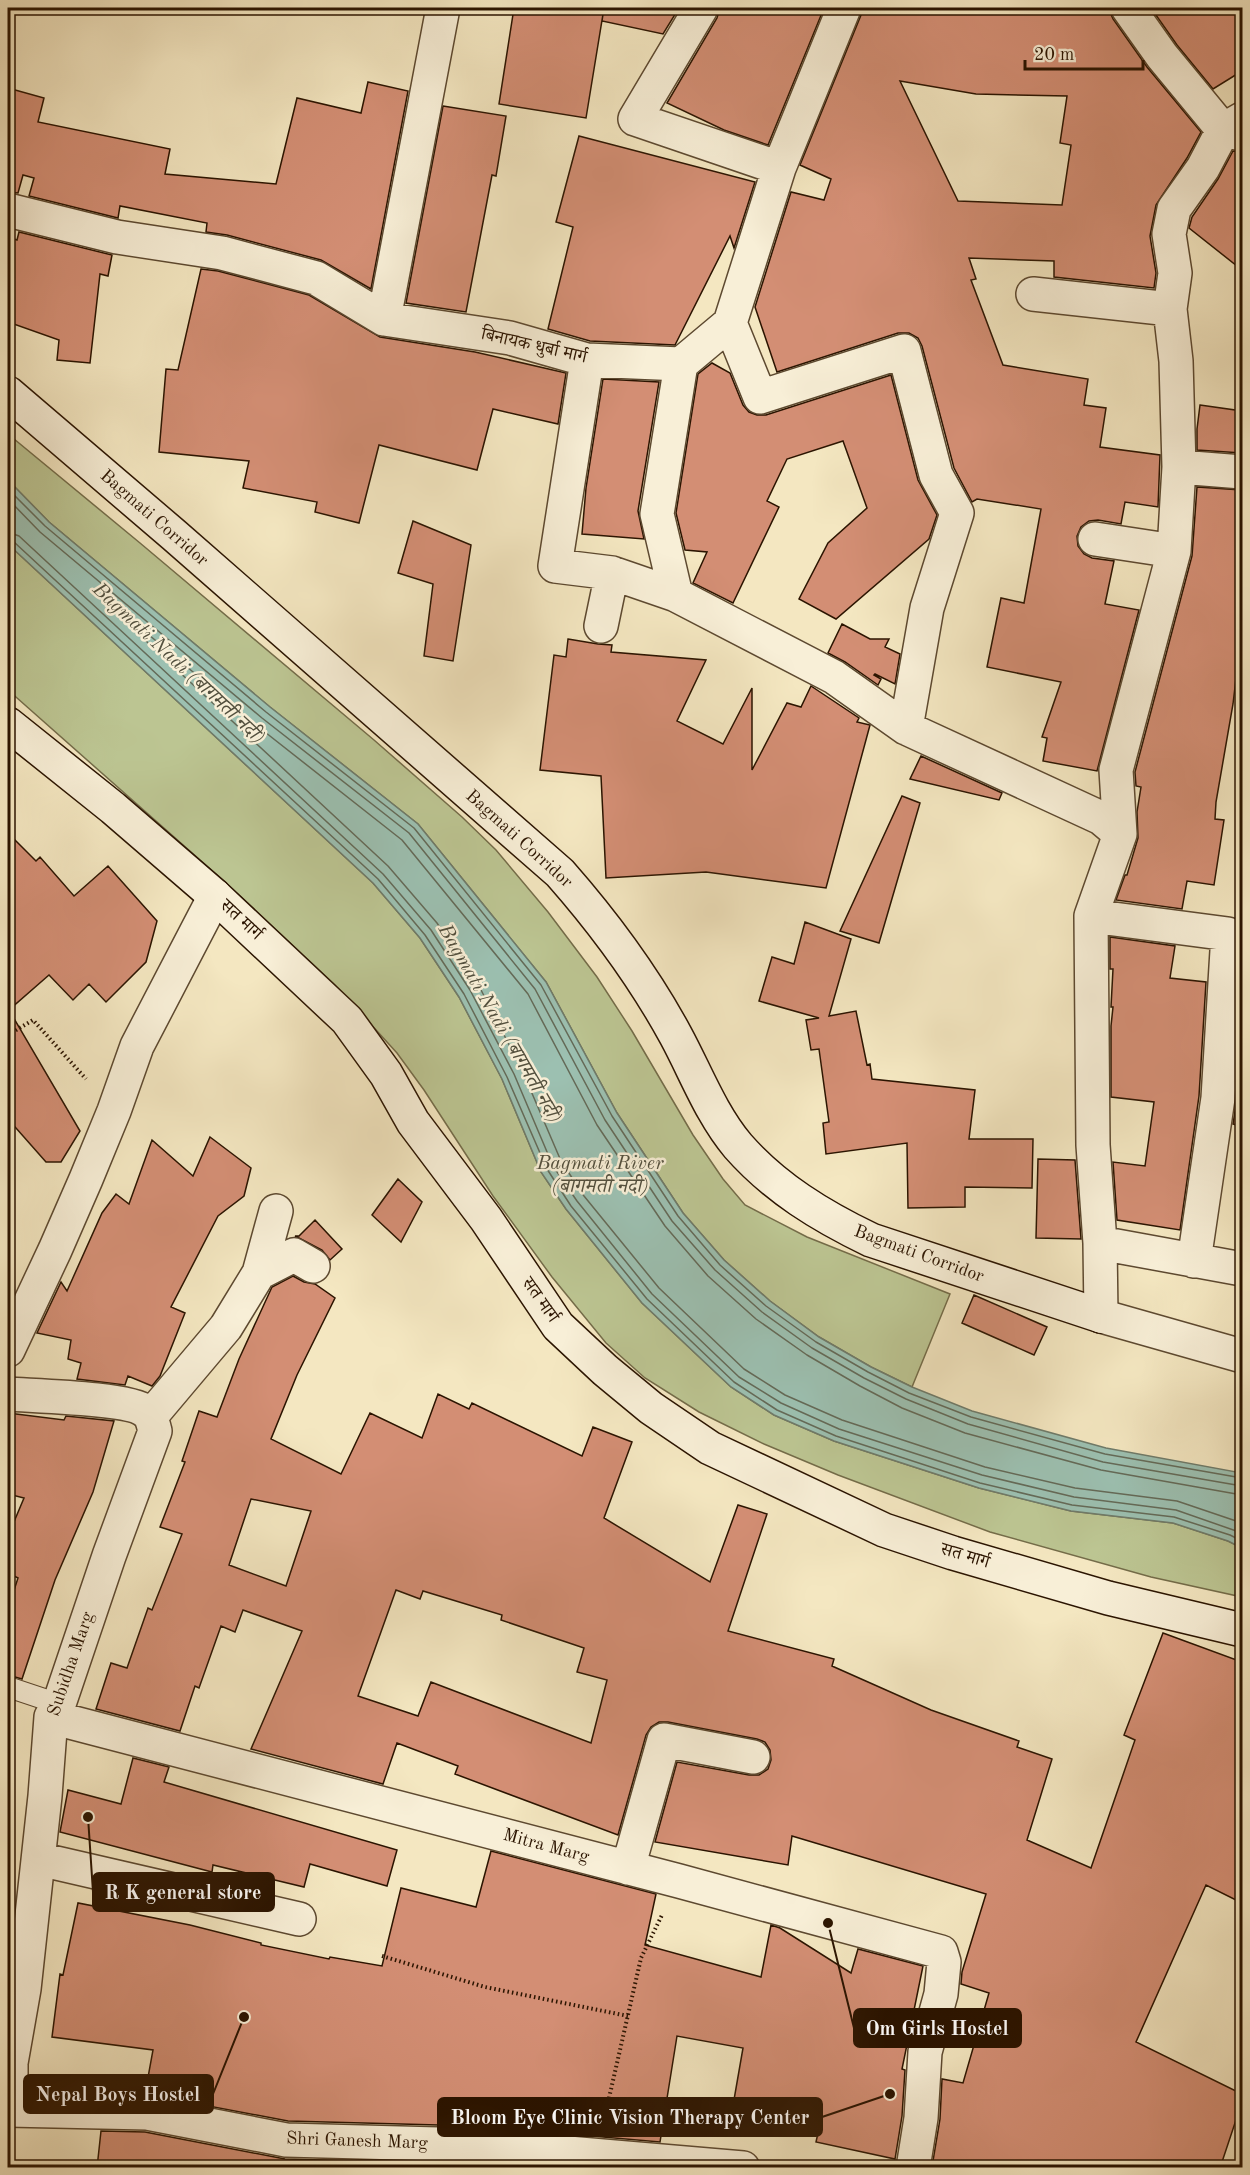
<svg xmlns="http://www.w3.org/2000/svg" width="1250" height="2175" font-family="'Old Standard TT','Noto Serif Devanagari',serif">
<rect width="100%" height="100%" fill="#f4e7c1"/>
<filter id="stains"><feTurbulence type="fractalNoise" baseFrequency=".00333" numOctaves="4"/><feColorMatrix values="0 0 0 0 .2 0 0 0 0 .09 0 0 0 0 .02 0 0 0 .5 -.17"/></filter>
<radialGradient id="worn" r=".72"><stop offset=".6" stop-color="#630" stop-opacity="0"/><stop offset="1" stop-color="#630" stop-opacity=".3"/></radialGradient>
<path fill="#bcc592" stroke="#746c49" stroke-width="1.5" d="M8,434L140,543L374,740L462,817L496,850L548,912L597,977L632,1031L693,1135L723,1179L745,1205L807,1237L950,1294L912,1387L871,1367L819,1337L770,1301L724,1260L683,1213L617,1113L546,982L418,824L270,707L49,522L8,480Z
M8,544L373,883L420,938L459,997L502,1079L541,1172L566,1209L642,1303L731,1387L774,1415L834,1441L979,1488L1071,1511L1173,1523L1228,1541L1242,1548V1597L1151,1577L990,1532L838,1475L764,1444L699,1412L645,1378L606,1343L552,1277L493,1196L424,1090L397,1053L335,985L226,883L8,690Z"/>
<path fill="#9cc0b1" stroke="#6f7b6a" stroke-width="1.5" d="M8,480L49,522L270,707L418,824L546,982L617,1113L683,1213L724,1260L770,1301L819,1337L871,1367L912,1387L972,1411L1106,1448L1242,1473V1548L1228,1541L1173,1523L1071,1511L979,1488L834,1441L774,1415L731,1387L642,1303L566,1209L541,1172L502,1079L459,997L420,938L373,883L8,544Z"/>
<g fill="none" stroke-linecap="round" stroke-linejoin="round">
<path stroke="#646a58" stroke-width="1.5" d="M8,489L45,526L266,712L414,828L541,985L612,1116L678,1216L720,1265L766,1306L816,1342L868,1372L909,1393L971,1417L1105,1454L1242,1478
M8,499L40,532L262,718L409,833L535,989L605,1120L672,1221L715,1270L762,1312L812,1348L864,1378L906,1399L968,1424L1103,1462L1242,1486
M8,532L19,536L383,874L431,930L470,990L514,1074L553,1166L577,1201L652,1294L739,1377L781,1403L839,1429L982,1475L1074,1497L1176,1510L1242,1533
M8,540L14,542L378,879L425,935L464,994L507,1077L547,1169L571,1206L647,1299L734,1382L777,1410L836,1436L980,1483L1072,1505L1174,1517L1230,1535L1242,1541
M1242,1495L1101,1470L965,1433L902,1408L860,1386L807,1355L756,1319L708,1276L665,1226L597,1125L528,994L402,840L256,725L136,624H131L132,628L388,866L437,923L479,986L522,1070L561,1161L584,1196L659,1288L744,1369L785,1395L842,1420L985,1467L1075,1488L1177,1501L1242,1523"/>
</g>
<path fill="#d38e74" stroke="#2b1400" stroke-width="1.5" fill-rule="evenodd" d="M514,8H604L586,118L499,104Z
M604,8H679L663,34L602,21Z
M720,8H824L768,145L724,130L667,103L717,18Z
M862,8H1080L1110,12L1113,19L1147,67L1201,132L1187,158L1156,205L1150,236L1156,273L1154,288L1054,277V261L969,258L976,279L971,280L1003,365L1088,379L1084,405L1106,408L1100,447L1160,455L1158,507L1125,502L1121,524L1098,520L1089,521L1081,527L1077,536L1078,546L1084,554L1092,558L1114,561L1105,604L1139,610L1097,771L1043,761L1047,738L1042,737L1061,682L987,667L1001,598L1024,603L1041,509L977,499L972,502L954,468L922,346L918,338L909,333H898L777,372L755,307L791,192L824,200L831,179L800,165L861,15ZM900,81L976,94L1067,96L1060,143L1071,145L1062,205L958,201Z
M1151,8H1242V71L1213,89L1177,45Z
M368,82L408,91L371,289L321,260L227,235L206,232L207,223L120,206L118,218L29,196L34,178L23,175L18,193L8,192V88L44,98L38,122L170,149L165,174L276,184L297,98L361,113Z
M443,106L506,116L496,176L492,175L466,312L406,303Z
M579,136L755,182L734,248L730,236L675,345L590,341L548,329L573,227L556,222Z
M1233,151L1242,152V270L1189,228L1192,217L1218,179Z
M19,232L112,255L108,276L100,274L90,363L57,360L59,340L8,322V237L17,240Z
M201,269L218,271L309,295L380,337L475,352L566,373L558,424L493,409L477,470L379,445L359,523L315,512L317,502L243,488L249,461L159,452L166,369L178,370Z
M712,363L730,373L743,405L749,412L757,415H766L891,375L918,480L937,515L929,539L836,619L799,599L828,543L867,508L843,441L787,459L767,501L779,507L733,603L693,583L707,552L685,550L676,513L698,374Z
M603,379L659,382L638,511L644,539L582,534L586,488Z
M1200,405L1242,411V453L1197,450V429Z
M1197,487L1242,490V627L1233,704L1216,802L1215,819L1224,820L1214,885L1187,881L1182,909L1116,900L1125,875H1127L1138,838L1137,812L1141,787L1136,786L1135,772L1192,556Z
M413,521L471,545L453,661L424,656L433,584L398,573Z
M842,624L870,639H889L885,647L900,654L895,684L875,674L874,675L881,679L878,685L845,662L828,653Z
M568,639L598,644L612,645L611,652L706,660L677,721L723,744L752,688V770L787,703L801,707L811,686L859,718L857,722L870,725L826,888L706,872L606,878L601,776L540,770L554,655L566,657Z
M921,756L1002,793L999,800L910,779Z
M902,796L920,803L879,943L840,931Z
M8,833L36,861L40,857L74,896L108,866L157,921L146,962L106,1002L89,984L73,1000L49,975L9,1010L80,1131L61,1162H46L8,1119Z
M805,922L851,939L829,1016L856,1011L867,1065L870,1064L872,1079L975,1090L969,1139H1033L1032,1188L965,1187V1207L908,1208L907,1143L826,1154L823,1123L829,1122L819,1049L811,1050L806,1020L819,1018L759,1001L772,957L794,964Z
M1110,937L1175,946L1170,978L1206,982L1199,1096L1180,1230L1117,1220L1113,1162L1145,1166L1154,1102L1111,1097V1026L1113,1007H1111L1113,969H1110Z
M1242,1004V1127L1233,1124L1237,1099Z
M210,1137L251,1168L244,1196L218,1216L171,1307L185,1313L160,1376L152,1386L128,1376L125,1385L77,1379L81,1363L68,1359L71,1340L37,1333L61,1282L67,1291L102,1213L116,1194L129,1204L152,1140L193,1176Z
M1038,1159L1075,1160L1081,1239L1036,1238Z
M398,1179L422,1202L401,1242L372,1215Z
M315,1220L342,1249L330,1260L322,1250L295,1236H299Z
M293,1276L304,1282L315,1284L335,1298L297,1375L271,1439L341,1474L370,1413L422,1438L438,1394L469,1409L472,1403L582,1456L593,1427L632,1442L604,1518L710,1582L738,1505L767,1514L728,1631L834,1659L832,1666L931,1710L1019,1741L1017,1747L1052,1759L1027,1840L1091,1868L1135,1740L1124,1735L1163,1633L1242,1662V1903L1206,1885L1136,2042L1242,2094V2102L1220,2168L932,2167L940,2119L942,2079L963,2083L989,1993L961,1984L962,1972L986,1894L792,1836L788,1865L655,1842L677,1762L749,1775H759L768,1769L771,1760L770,1750L765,1742L757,1739L668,1722H659L651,1727L646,1735L618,1835L455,1774L458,1766L397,1743L383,1784L251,1749L302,1631L243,1610L235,1632L221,1626L199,1688L195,1686L180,1731L96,1709L111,1663L127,1668L148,1608L152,1610L182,1534L160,1527L185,1462L182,1461L199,1411L217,1417L239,1359L272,1287ZM251,1499L311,1511L286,1586L229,1565ZM396,1590L420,1599L423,1591L502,1615L501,1620L584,1648L577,1672L607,1680L591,1743L431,1682L418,1716L358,1696Z
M974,1295L1047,1327L1034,1355L962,1323Z
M8,1413L64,1420L66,1416L114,1421L93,1492L55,1580L22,1679L8,1675V1609L18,1578L8,1573V1536L24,1498L8,1494Z
M133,1758L169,1767L164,1782L397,1850L387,1886L310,1864L304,1887L213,1865L212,1872L60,1832L68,1790L121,1804Z
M491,1851L656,1894L645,1945L761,1977L771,1925L780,1928L851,1973L858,1949L923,1966L902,2069L905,2070L902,2116L895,2159L816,2142L818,2133L731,2117L743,2048L677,2036L660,2142L476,2126L288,2121L145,2094L153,2050L52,2037L60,1974L63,1975L78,1903L190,1925L261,1943V1945L329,1959L330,1957L382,1966L401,1888L476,1907Z
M101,2131L145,2132L285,2159L475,2164L519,2168H97Z"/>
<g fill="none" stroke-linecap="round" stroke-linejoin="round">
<defs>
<path id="service" d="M8,1687L59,1704"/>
<path id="minor" d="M701,8L635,119L779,168
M1128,8L1162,56L1223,130L1242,134
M8,210L117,237L222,253L316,278L384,319L510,338L587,360L681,364L730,323L779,168L844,8
M1033,294L1170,309
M384,319L443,8
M730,323L760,397L904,351L936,475L957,513L927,608L906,728
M587,360L555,566L612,573L676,595
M681,364L657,514L676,595L834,677L906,728L1101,818L1120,834
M1179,467L1242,472
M1095,539L1174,551
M601,626L612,573
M1091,916L1228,934L1218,1098L1194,1261
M1100,1243L1242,1269
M259,1273L276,1211
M1101,1316L1100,1243L1093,1145L1091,916L1120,834L1116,770L1174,551L1179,467L1176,361L1170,309L1175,273L1169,234L1174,209L1203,168L1223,130L1242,119
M8,1350L55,1250L86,1179L114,1111L137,1046L215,896
M8,1394C33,1396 129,1398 145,1411C152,1415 153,1424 155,1431L109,1556L59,1704L51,1717L45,1796L24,1989L11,2063V2100L8,2104
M151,1416L226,1327L259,1273L294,1255L313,1266
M51,1717L679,1881L941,1952L944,1962L941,1994L925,2052L921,2118L913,2168
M39,1859L299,1919
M628,1868L664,1740L753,1757
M8,2110L147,2113L286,2140L476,2145L743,2168"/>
<path id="tertiary" d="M1101,1316L1242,1356"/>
<path id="secondary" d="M8,393L174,535L560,873C604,923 644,977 676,1036C696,1073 711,1114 738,1146C775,1188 821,1216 871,1240L1101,1316
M8,724L113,808L215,896L347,1020L386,1074L413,1122L486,1219L558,1326L605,1370L651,1408L710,1448L884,1530L953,1553L1108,1598L1242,1630"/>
</defs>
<use href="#service" stroke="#5d4930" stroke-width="22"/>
<use href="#minor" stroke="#5d4930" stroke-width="36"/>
<use href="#tertiary" stroke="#5d4930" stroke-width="36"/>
<use href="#secondary" stroke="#2b1400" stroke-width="36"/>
<path stroke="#2b1400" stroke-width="4" stroke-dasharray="1.5 3" stroke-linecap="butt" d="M8,1035L33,1020L86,1079
M382,1956L485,1987L628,2016
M604,2120L641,1958L662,1915"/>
<use href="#service" stroke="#f8efd7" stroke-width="20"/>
<use href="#minor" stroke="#f8efd7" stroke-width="33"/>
<use href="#tertiary" stroke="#f8efd7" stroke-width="33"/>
<use href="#secondary" stroke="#f8efd7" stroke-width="33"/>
</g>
<g text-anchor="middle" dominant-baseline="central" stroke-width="5" stroke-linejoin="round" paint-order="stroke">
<g font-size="18" fill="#2b1400" stroke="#f8efd7">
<text transform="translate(534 346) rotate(13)">बिनायक धुर्बा मार्ग</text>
<text transform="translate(154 518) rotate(41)">Bagmati Corridor</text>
<text transform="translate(519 839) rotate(42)">Bagmati Corridor</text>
<text transform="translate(241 920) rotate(43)">सत मार्ग</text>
<text transform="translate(919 1254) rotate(20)">Bagmati Corridor</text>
<text transform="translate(540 1300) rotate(55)">सत मार्ग</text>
<text transform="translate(965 1556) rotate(17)">सत मार्ग</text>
<text transform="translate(71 1664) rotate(-71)">Subidha Marg</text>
<text transform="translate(546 1846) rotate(15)">Mitra Marg</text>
<text transform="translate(357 2141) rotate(2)">Shri Ganesh Marg</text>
</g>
<g font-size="20" font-style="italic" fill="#53503e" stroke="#f8efd7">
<text transform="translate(178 664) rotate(43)">Bagmati Nadi (बागमती नदी)</text>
<text transform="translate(499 1024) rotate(60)">Bagmati Nadi (बागमती नदी)</text>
<text x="600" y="1164">Bagmati River<tspan x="600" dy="23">(बागमती नदी)</tspan></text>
</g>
</g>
<path fill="none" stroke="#2b1400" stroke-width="2" d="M88 1817L93 1892M828 1923L854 2028M244 2017L213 2094M890 2094L822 2117"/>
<g fill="#2b1400" stroke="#f8efd7" stroke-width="2">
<circle cx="88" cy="1817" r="6"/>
<circle cx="828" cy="1923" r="6"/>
<circle cx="244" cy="2017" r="6"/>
<circle cx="890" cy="2094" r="6"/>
</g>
<g fill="#2b1400" stroke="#2b1400" stroke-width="2">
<rect x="93" y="1873" width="181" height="38" rx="6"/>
<rect x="854" y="2009" width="167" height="38" rx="6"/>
<rect x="24" y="2075" width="189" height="38" rx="6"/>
<rect x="438" y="2098" width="384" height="38" rx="6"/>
</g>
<g font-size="20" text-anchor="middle" font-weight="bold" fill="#fff">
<text x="183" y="1899">R K general store</text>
<text x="937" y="2035">Om Girls Hostel</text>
<text x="118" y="2101">Nepal Boys Hostel</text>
<text x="630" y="2124">Bloom Eye Clinic Vision Therapy Center</text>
</g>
<rect width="1250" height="2175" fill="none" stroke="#f4e7c1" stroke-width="30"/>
<rect x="9" y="9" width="1232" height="2157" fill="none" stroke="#2b1400" stroke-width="3"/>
<rect x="15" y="15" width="1220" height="2145" fill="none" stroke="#2b1400" stroke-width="1.5"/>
<path d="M1025 60v9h118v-9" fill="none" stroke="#2b1400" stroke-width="3"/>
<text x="1034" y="60" font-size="18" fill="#2b1400" stroke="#f8efd7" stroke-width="4.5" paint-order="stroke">20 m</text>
<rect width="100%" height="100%" filter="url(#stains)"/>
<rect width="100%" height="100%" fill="url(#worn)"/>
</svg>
